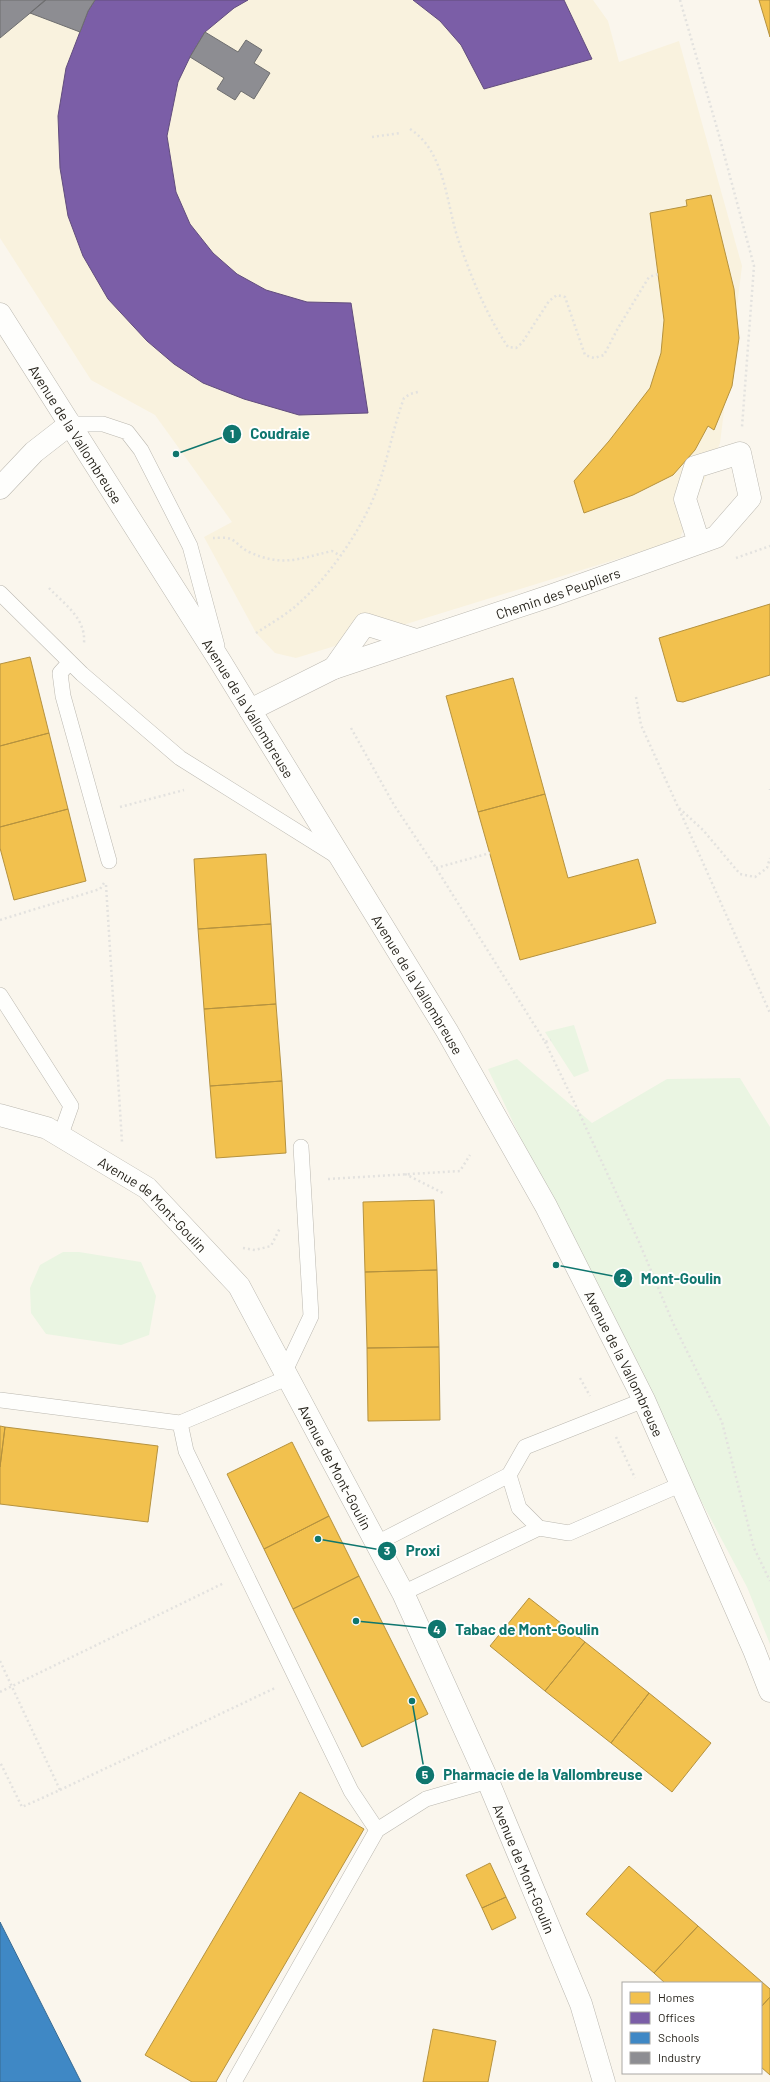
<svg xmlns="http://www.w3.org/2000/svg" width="770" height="2082" font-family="Barlow,sans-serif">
<rect width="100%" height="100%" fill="#faf6ed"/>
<path fill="#f9f2de" d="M0,0H593L608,21L619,62L679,41L742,266L720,443L679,540L296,658L275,653L256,633L204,537L232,522L155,415L91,380L0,238Z"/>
<path fill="#eaf5e2" d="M574,1025L589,1071L574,1077L545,1032Z
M517,1059L592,1123L667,1079L740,1078L770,1127V1644L747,1587L617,1343L488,1069Z
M63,1252H79L141,1262L156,1296L149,1335L121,1345L46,1334L31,1313L30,1288L40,1265Z"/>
<path fill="#f2c14e" stroke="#b5923f" d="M759,0H770V37Z
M711,195L734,289L739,338L732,386L714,430L708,426L695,450L673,475L633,495L584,513L574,481L609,441L650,388L661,353L664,320L650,213L687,206L686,200Z
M770,604V675L683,702L677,701L659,638Z
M30,657L49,733L0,746V664Z
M513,678L545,794L478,812L446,696Z
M49,733L68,809L0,827V746Z
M545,794L568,878L638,859L656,923L520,960L478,812Z
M68,809L86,881L14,900L0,848V827Z
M266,854L271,924L198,929L194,859Z
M271,924L276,1004L204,1009L198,929Z
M276,1004L282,1081L210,1086L204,1009Z
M282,1081L286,1153L216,1158L210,1086Z
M434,1200L437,1270L365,1272L363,1202Z
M437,1270L439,1347L367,1348L365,1272Z
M439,1347L440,1420L368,1421L367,1348Z
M0,1426L5,1427L0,1467Z
M5,1427L158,1446L148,1522L0,1504V1467Z
M292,1442L329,1516L264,1549L227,1474Z
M329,1516L359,1576L293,1609L264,1549Z
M359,1576L428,1714L362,1747L293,1609Z
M529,1598L585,1642L545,1691L490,1646Z
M585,1642L649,1693L611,1743L545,1691Z
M649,1693L711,1743L672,1792L611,1743Z
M300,1792L364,1829L216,2082H192L145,2055Z
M490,1863L506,1897L482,1908L466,1875Z
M629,1866L698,1926L654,1973L586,1914Z
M506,1897L516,1918L492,1930L482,1908Z
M698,1926L770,1989V1997L761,2007V1983H665L654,1973Z
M770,1997V2075L761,2067V2007Z
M433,2029L496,2041L488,2082H423Z"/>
<path fill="#7b5ea7" stroke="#624d7d" d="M95,0H248L234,8L205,32L190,57L178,82L167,136L176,192L190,224L213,253L237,274L266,290L307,302L351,303L368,413L299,415L244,399L203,383L174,364L147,341L108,299L83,256L68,216L60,168L58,116L66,68L88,11Z
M413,0H564L592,59L484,89L461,45L440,21Z"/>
<path fill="#3f88c5" stroke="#386a92" d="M0,1922L81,2082H0Z"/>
<path fill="#8d8d92" stroke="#6e6e6f" d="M0,0H46L0,38Z
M45,0H95L88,11L80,32L30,13Z
M205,32L238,52L246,40L262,50L254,63L270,73L254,99L241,91L235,100L217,89L224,78L190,57Z"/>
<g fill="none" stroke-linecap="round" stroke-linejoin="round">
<defs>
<path id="service" d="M70,424H103L127,432L141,450L190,546L217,646
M0,593L82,674L180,758L338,857
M70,662L60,673L63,696L109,861
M0,995L71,1106L60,1137
M284,1373L311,1316L301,1147
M0,1400L180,1423L287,1378
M644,1400L525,1447L509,1475L519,1508L539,1528L569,1533L682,1484
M180,1423L186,1451L351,1791L377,1830
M377,1543L509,1475
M403,1593L539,1528
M234,2082L377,1830L426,1799L488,1781"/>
<g id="minor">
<path id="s1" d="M0,314L220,661L447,1031L546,1206L644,1400L754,1650L770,1691"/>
<path d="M0,488L34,452L70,424"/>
<path d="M334,668L365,624L416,640"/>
<path id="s2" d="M250,710L334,668L553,595L716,537L750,498L740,453L695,467L685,499L699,543"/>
<path id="s3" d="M0,1115L47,1128L147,1188L239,1286L403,1593L488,1781L581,2004L604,2082"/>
</g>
</defs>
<use href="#service" stroke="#bbb8b0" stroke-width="16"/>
<use href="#minor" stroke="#bbb8b0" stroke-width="23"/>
<path stroke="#e3e2df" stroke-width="2.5" stroke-dasharray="2 3" stroke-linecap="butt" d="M680,0L717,128L754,266L742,427
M410,129C446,152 446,205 459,242C472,279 486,314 508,347L516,348L522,343L549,301L557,295L565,297L585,355L594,358L604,355L618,328L649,277L658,274
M372,137L401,133
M213,538C218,538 226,537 231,539C237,542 242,549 249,552C282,567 298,559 332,551L339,555
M736,558L770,546
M49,588C64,604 86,618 84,643
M256,633C270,624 286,615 298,604C329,577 363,528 377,489C388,459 393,428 404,398L410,394L418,392
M636,697L641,725L678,807L703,830L740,874L755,877L767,868L770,858
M351,728L394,805L436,868L545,1042L551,1040
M770,789V790
M120,807L184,790
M679,809L770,1013
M436,868L490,853
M106,885L122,1142
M0,920L100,889L104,883
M545,1042L575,1104L639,1242L673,1323L722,1422L754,1548L770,1581
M405,1174L443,1193
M328,1179L460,1171L470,1155
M243,1248L255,1250L271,1246L280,1228
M580,1378L590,1396
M616,1437L635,1478
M0,1661L60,1790L22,1807L0,1762
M0,1692L224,1583
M60,1790L275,1688"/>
<use href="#service" stroke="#fefefc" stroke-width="15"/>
<use href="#minor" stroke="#fefefc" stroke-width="22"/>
</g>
<g text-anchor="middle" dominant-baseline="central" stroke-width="4" stroke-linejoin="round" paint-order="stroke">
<g font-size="14" fill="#27241c" stroke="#fff">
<text stroke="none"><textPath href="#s1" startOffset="142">Avenue de la Vallombreuse</textPath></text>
<text stroke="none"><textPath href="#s2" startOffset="330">Chemin des Peupliers</textPath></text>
<text stroke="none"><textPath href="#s1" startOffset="466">Avenue de la Vallombreuse</textPath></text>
<text stroke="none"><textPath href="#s1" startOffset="790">Avenue de la Vallombreuse</textPath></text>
<text stroke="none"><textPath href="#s3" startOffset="180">Avenue de Mont-Goulin</textPath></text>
<text stroke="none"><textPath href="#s1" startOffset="1222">Avenue de la Vallombreuse</textPath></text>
<text stroke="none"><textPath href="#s3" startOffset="505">Avenue de Mont-Goulin</textPath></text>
<text stroke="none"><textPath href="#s3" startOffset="949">Avenue de Mont-Goulin</textPath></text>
</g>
</g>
<path fill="none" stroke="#0f766e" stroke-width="1.5" d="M176 454L232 434M556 1265L623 1278M318 1539L387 1551M356 1621L437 1629M412 1701L425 1775"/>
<g fill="#0f766e" stroke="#fff" stroke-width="1.5">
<circle cx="176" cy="454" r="4"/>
<circle cx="556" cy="1265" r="4"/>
<circle cx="318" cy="1539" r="4"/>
<circle cx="356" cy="1621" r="4"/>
<circle cx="412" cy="1701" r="4"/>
<circle cx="232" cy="434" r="10"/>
<circle cx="623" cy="1278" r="10"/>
<circle cx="387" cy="1551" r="10"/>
<circle cx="437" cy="1629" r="10"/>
<circle cx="425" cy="1775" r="10"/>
</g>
<g font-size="12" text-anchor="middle" font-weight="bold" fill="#fff">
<text x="232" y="438">1</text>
<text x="623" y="1282">2</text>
<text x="387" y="1555">3</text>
<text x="437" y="1634">4</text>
<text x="425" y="1779">5</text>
</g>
<g font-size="15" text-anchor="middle" font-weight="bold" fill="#0f766e" stroke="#fff" stroke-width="4" stroke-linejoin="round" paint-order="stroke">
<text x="280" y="439">Coudraie</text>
<text x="681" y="1284">Mont-Goulin</text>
<text x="423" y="1556">Proxi</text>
<text x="527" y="1635">Tabac de Mont-Goulin</text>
<text x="543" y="1780">Pharmacie de la Vallombreuse</text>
</g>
<rect x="622" y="1982" width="140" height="92" fill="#ffffff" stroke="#a9a7a4"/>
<rect x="630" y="1992" width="20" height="12" fill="#f2c14e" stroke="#a9a7a4"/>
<text x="658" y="2002" font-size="12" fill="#27241c">Homes</text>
<rect x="630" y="2012" width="20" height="12" fill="#7b5ea7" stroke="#a9a7a4"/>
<text x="658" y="2022" font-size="12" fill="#27241c">Offices</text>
<rect x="630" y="2032" width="20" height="12" fill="#3f88c5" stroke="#a9a7a4"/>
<text x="658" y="2042" font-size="12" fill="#27241c">Schools</text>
<rect x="630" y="2052" width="20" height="12" fill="#8d8d92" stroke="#a9a7a4"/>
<text x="658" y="2062" font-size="12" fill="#27241c">Industry</text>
</svg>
